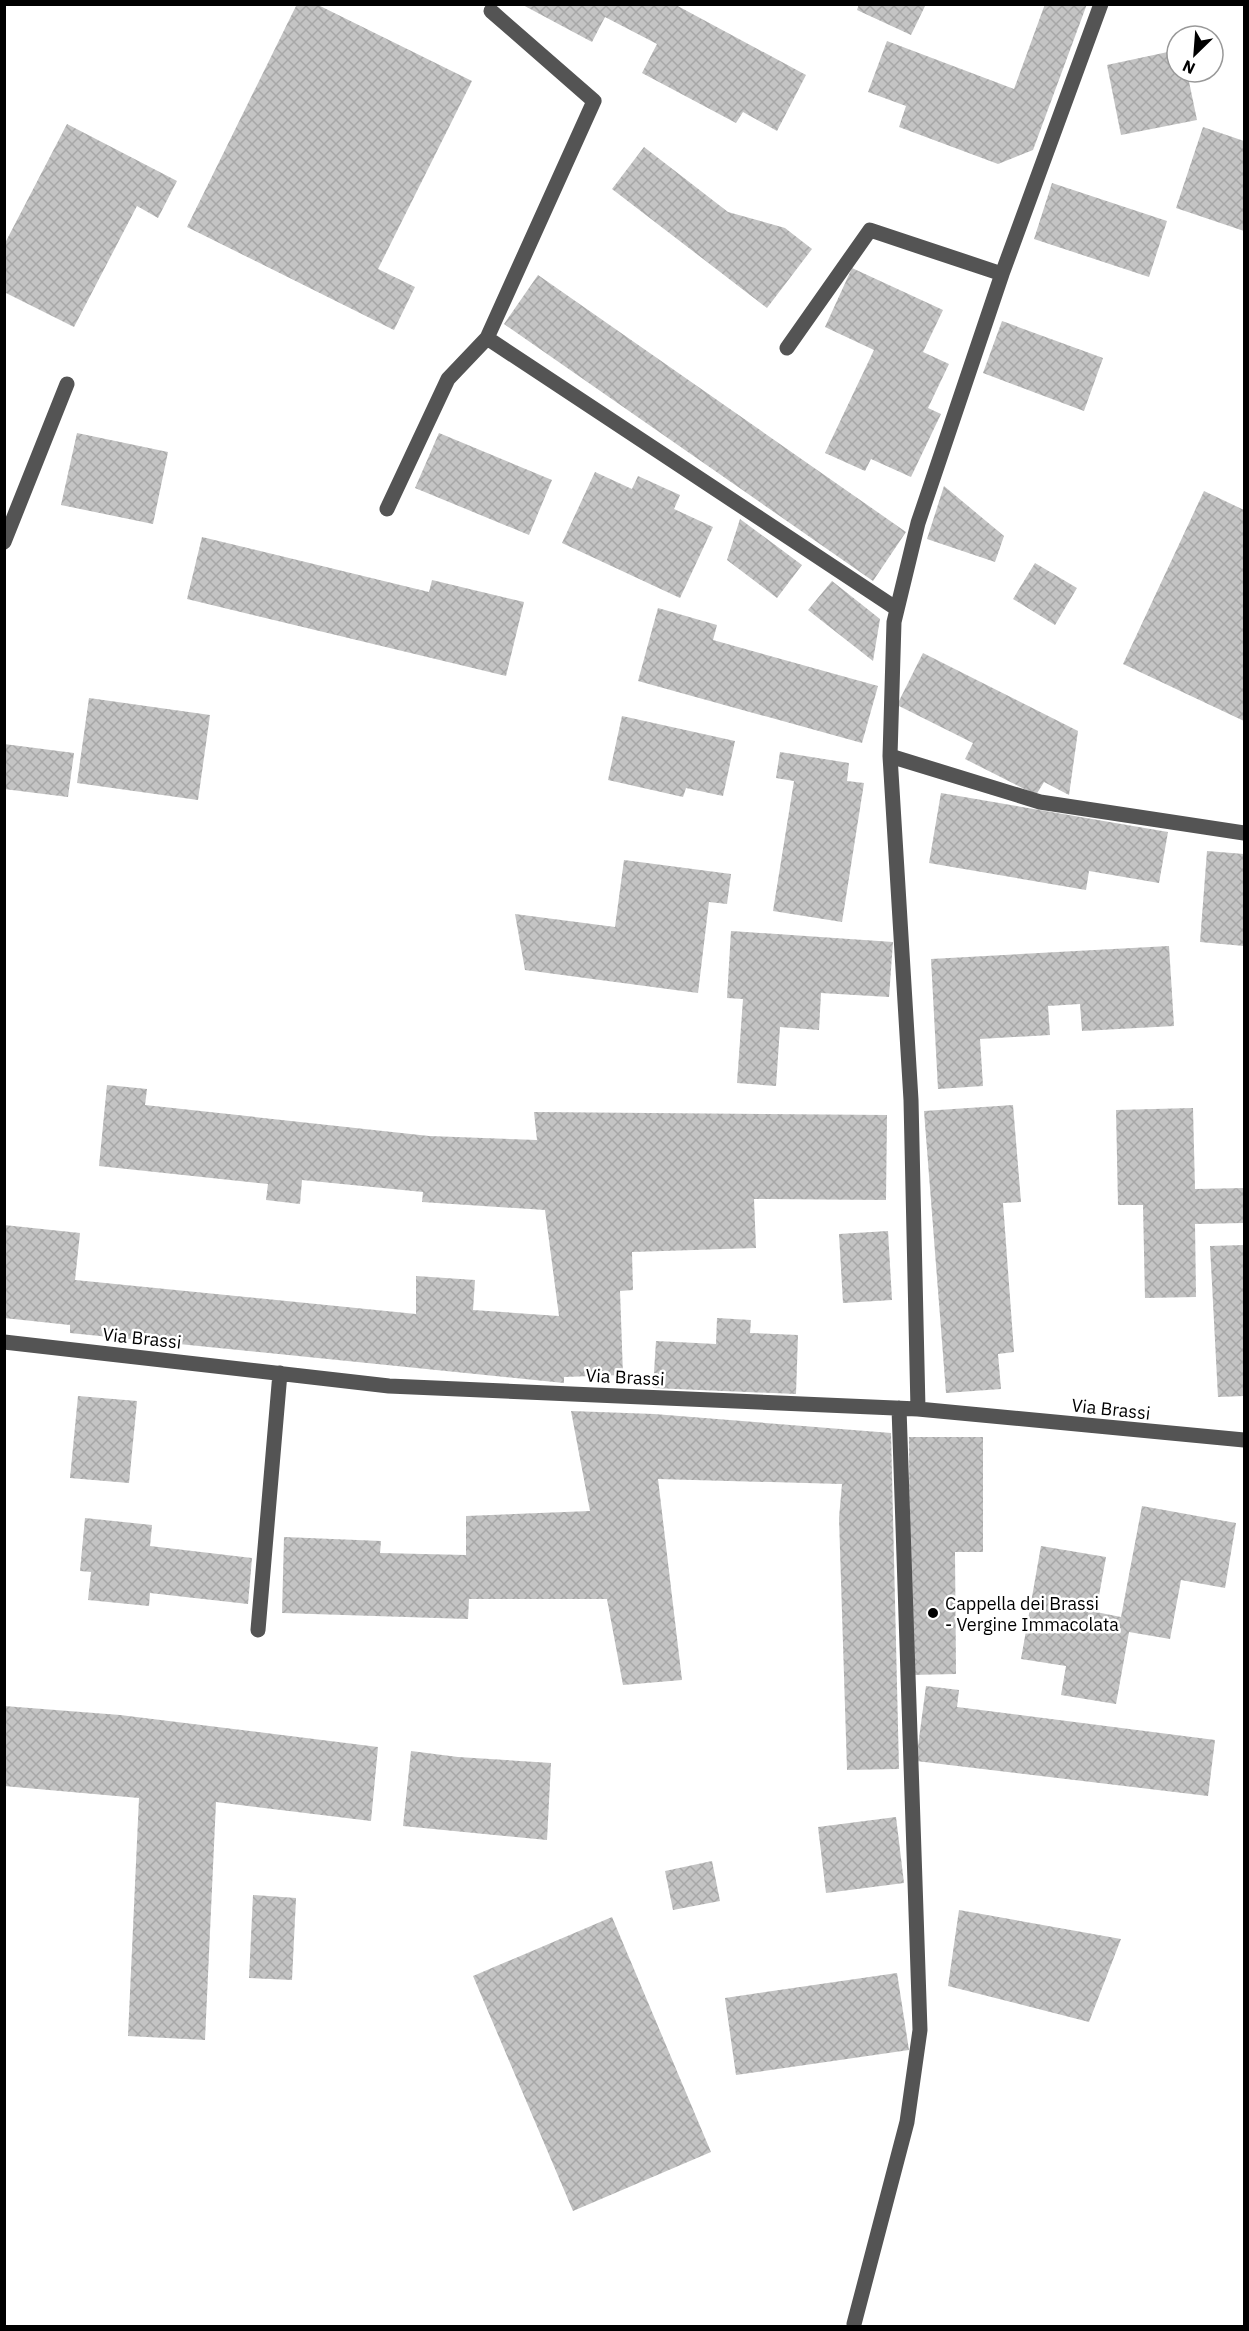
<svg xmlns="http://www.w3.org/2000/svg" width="1249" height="2331" font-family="'IBM Plex Sans',sans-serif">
<defs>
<pattern id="building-cross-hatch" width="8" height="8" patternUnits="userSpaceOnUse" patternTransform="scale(1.5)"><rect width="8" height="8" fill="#c4c4c4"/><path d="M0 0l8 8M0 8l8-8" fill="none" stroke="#a7a7a7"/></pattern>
</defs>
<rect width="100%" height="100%" fill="#fff"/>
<path fill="url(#building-cross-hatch)" d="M297,4H316L472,81L378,269L415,287L394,330L187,227Z
M521,4H674L806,75L777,131L743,112L736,123L642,73L657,44L605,17L592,42Z
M859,4H926L911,35L857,10Z
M1045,4H1087L1033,150L998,164L899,127L906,106L868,92L887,41L1014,89Z
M1177,50V72H1187L1197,120L1121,135L1107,65Z
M67,124L177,181L158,218L137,206L74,327L4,292V245Z
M1203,127L1244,141V231L1176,208Z
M644,147L728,212L785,228L812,249L767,308L612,189Z
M1052,183L1167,221L1149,277L1034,239Z
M852,268L943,310L923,352L949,364L928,408L941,414L911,477L871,459L865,471L825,453L874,350L825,327Z
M538,275L906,532L873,581L504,324Z
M1002,321L1103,358L1084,411L983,373Z
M77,433L168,452L153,524L61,505Z
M439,433L552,480L529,535L415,488Z
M595,472L632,489L638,476L680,495L674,509L713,527L680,598L562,543Z
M944,486L1004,536L995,562L927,539Z
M1204,491L1244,510V721L1123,664Z
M740,519L802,565L777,598L727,560Z
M202,537L429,592L432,580L524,602L506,676L187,599Z
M1035,563L1077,588L1055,625L1013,599Z
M832,581L880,619L873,661L808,610Z
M658,608L717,625L713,640L878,686L862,743L638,681Z
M923,653L1078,731L1069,795L1044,782L1036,795L965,759L973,743L897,705Z
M89,698L210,715L198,800L77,783Z
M622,716L735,741L723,796L686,788L683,797L608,780Z
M4,744L74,753L68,797L4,789Z
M780,752L849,763L847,781L864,783L842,922L773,911L794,781L776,778Z
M941,793L1168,832L1159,883L1089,871L1086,890L929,863Z
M1207,851L1244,854V946L1200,942Z
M624,860L731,874L727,904L709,902L698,993L525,970L515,914L615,927Z
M731,931L893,942L889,997L821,993L819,1030L780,1027L776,1086L737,1083L743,999L727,998Z
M1169,946L1174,1026L1082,1031L1080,1004L1048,1006L1050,1035L980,1039L983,1086L938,1089L931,959Z
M107,1085L147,1089L145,1105L429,1136L537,1140L534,1112L887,1115L886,1200L754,1199L756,1248L632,1252L633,1290L620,1291L623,1375L564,1377V1383L70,1333V1325L4,1318V1225L80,1233L75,1280L416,1314V1276L475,1280L473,1310L559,1316L545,1210L422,1202L423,1192L302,1180L300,1204L266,1200L268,1184L99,1166Z
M1013,1105L1021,1202L1003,1203L1014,1352L998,1354L1001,1389L946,1393L924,1111Z
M1193,1108L1195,1189L1244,1188V1223L1195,1224L1196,1297L1145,1298L1143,1205H1118L1116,1110Z
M888,1231L892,1300L843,1303L839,1234Z
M1244,1245V1396L1218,1397L1210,1246Z
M717,1318L751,1320L750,1333L798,1335L796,1394L653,1388L656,1341L716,1344Z
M78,1396L137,1401L129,1483L70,1478Z
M571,1411L654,1414L891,1433L899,1769L847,1770L839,1518L842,1484L658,1479L682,1680L623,1685L607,1599H469L468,1619L282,1613L284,1537L381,1541L380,1553L466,1555V1516L590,1511Z
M909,1437H983V1552H955L956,1674L910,1675Z
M1142,1506L1236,1523L1225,1588L1181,1580L1170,1639L1129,1632L1116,1704L1061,1695L1066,1666L1021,1659L1041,1546L1106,1557L1096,1612L1121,1617Z
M85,1518L152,1525L150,1546L252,1558L248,1604L150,1593L149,1606L88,1600L91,1572L80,1571Z
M926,1686L959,1690L957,1707L1215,1740L1208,1796L916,1761Z
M4,1706L120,1715L378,1747L371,1821L216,1802L205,2040L128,2036L139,1798L4,1786Z
M411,1751L458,1757L551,1763L547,1840L403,1826Z
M896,1817L904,1883L826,1893L818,1827Z
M712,1861L720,1901L673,1910L665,1871Z
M253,1895L296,1898L292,1980L249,1978Z
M959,1910L1121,1939L1089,2022L948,1986Z
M612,1917L711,2152L573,2211L473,1976Z
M897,1973L909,2050L736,2075L725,1998Z"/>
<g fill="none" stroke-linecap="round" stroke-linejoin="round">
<path stroke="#545454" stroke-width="15" d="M491,11L594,101L487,338L897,609
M787,348L870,230L1002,274
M387,509L448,379L487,338
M4,542L67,384
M890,756L1040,802L1244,833
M4,1342L389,1386L918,1409L1244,1440
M918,1409L911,1100L890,756L894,622L918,523L1002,274L1101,4
M258,1630L280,1373
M854,2324L907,2122L920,2030L899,1408"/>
</g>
<circle fill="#000" stroke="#fff" stroke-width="2" cx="933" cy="1613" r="6"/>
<g text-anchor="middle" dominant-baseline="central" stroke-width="5" stroke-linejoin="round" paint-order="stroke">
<g font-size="18" fill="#000" stroke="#fff">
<text transform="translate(142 1338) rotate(6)">Via Brassi</text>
<text transform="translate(625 1377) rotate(3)">Via Brassi</text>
<text transform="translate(1111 1409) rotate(6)">Via Brassi</text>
</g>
<g font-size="18" fill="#000" stroke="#fff" text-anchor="start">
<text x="945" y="1603">Cappella dei Brassi<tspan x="945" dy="21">- Vergine Immacolata</tspan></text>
</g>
</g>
<rect width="1249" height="2331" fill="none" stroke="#000000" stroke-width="12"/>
<g transform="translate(1195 54) rotate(205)"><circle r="28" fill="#ffffff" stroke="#999999" stroke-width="1.5"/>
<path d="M0-4.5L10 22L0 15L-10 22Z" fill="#000000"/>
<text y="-9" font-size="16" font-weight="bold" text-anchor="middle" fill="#000000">N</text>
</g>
</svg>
